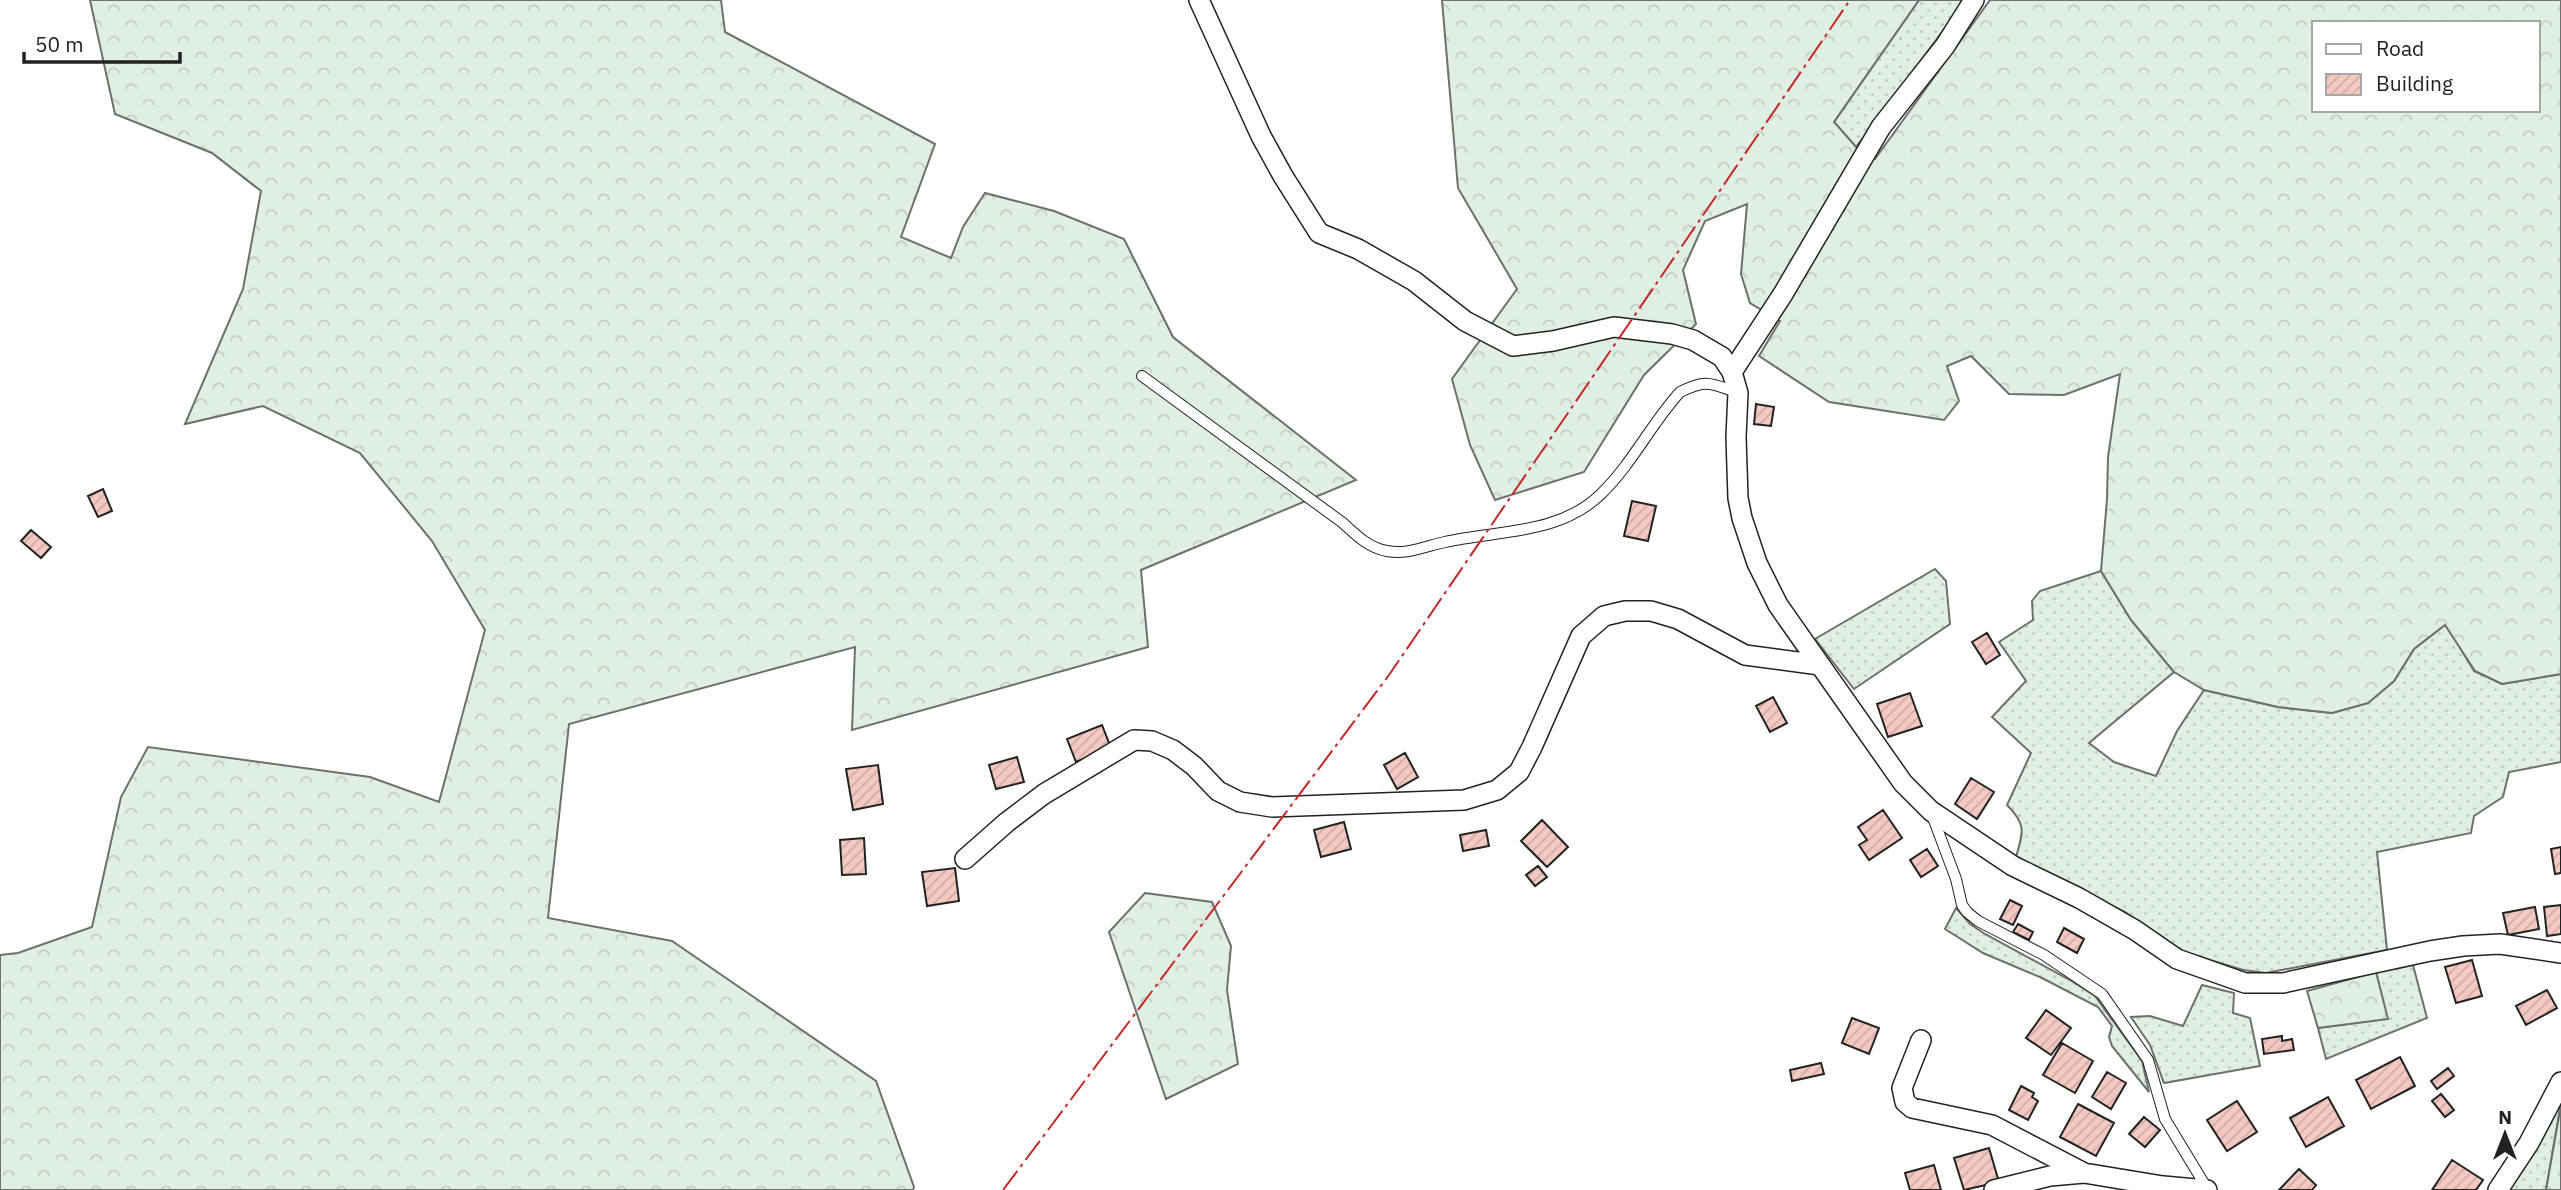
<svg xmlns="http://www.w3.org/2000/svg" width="2561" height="1190" font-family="'IBM Plex Sans',sans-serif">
<defs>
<pattern id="grass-dots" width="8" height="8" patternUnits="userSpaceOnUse" patternTransform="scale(1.75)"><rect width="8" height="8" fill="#e0efe3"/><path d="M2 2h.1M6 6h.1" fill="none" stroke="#c0cdc2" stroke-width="1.8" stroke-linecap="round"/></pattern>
<pattern id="forest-crowns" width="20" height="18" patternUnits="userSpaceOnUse" patternTransform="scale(1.75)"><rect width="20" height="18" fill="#e0efe3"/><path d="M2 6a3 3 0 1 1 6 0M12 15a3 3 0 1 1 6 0" fill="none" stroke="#c0cdc2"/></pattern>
<pattern id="building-hatch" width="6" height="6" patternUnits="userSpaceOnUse" patternTransform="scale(1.75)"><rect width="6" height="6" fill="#f3c9c0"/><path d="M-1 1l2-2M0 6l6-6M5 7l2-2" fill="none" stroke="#d0aca5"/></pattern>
</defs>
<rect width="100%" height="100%" fill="#fff"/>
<path fill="url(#grass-dots)" stroke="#6f6f6f" stroke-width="2" d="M1919,0H1966L1856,147L1834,122Z
M1935,569L1946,581L1950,624L1854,689L1815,639Z
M2101,571L2131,620L2174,672L2089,743L2114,762L2156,776L2177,731L2204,690L2278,707L2332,713L2367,703L2394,681L2414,649L2446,624L2474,671L2502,684L2561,674V762L2509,772L2503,797L2474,816L2471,833L2377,852L2387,950L2266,973L2243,970L2184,952L2125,912L2016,857C2023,832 2027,825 2007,805L2031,753L1992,717L2026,681L1999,642L2033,620L2032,601L2040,591Z
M1956,908L1970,924L1985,934L2070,980L2095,996L2142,1061L2149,1092L2112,1046L2109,1037L2112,1026L2098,1007L2042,978L1983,953L1945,929Z
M2413,965L2427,1018L2326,1059L2318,1028L2387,1019L2376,972Z
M2202,985L2234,993L2233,1013L2250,1018L2260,1066L2164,1083L2150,1045L2131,1017L2150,1016L2183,1026Z
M2561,1103L2546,1190H2507L2523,1170Z"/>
<path fill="url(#forest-crowns)" stroke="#6f6f6f" stroke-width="2" fill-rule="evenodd" d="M90,0H721L725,32L935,144L901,237L951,258L963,227L985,193L1054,211L1124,239L1173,337L1356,480L1141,570L1148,647L852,730L855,647L569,724L548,918L672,941L876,1081L914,1187L913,1190H0V955L18,953L92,927L121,797L148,747L370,777L439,802L485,630L432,541L360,453L263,406L185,424L243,289L261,191L212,153L115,114Z
M1442,0H1919L1834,122L1856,147L1875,159L1990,0H2561V674L2502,684L2475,671L2445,625L2414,649L2394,681L2368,703L2332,713L2278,707L2204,690L2174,672L2131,620L2101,571L2107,499L2108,457L2120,374L2064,395L2009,394L1971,356L1947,366L1959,401L1944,420L1829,402L1759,356L1780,321L1750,303L1741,274L1747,204L1705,221L1683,270L1696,324L1644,375L1584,472L1495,500L1470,445L1452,379L1517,289L1458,188ZM2314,23H2538V110H2314Z
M1145,893L1212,902L1231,946L1227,990L1238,1064L1166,1099L1109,932Z
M2376,972L2388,1019L2318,1028L2307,991Z
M2561,1105V1190H2546Z"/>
<path fill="url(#building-hatch)" stroke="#222" stroke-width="2" d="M1756,404L1774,407L1771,426L1754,424Z
M103,489L112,511L98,517L88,496Z
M1632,501L1656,506L1648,541L1624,536Z
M31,530L51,547L41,558L21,541Z
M1987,633L2000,655L1986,664L1972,642Z
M1910,693L1922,726L1888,737L1877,704Z
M1773,697L1787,723L1770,732L1756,706Z
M1102,725L1111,748L1076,762L1067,739Z
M1405,753L1418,777L1397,789L1384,765Z
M1017,757L1024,782L996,789L989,765Z
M878,765L883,804L853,810L846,769Z
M1971,778L1994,792L1977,819L1955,804Z
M1883,810L1902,838L1869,860L1859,845L1867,840L1858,827Z
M1542,820L1568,847L1547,867L1521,841Z
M1344,822L1351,849L1321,857L1314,830Z
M1486,830L1489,846L1463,851L1460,835Z
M864,838L866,874L842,875L840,840Z
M2561,847V873L2555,874L2551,849Z
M1927,849L1938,866L1921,877L1910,860Z
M1538,866L1547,877L1535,886L1526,875Z
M955,868L959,901L927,906L922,872Z
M2010,900L2022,906L2013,925L2000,919Z
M2561,905V934L2547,936L2544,907Z
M2535,907L2539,929L2508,935L2503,913Z
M2018,924L2033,932L2029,940L2013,932Z
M2064,928L2084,939L2077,953L2057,942Z
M2472,960L2482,996L2456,1003L2445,967Z
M2547,990L2557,1008L2526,1025L2516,1006Z
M2046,1010L2071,1028L2051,1055L2026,1038Z
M1852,1018L1879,1028L1869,1054L1842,1043Z
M2282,1036V1041L2292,1039L2294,1050L2264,1054L2262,1039Z
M2062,1043L2093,1061L2075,1093L2043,1075Z
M2400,1057L2415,1086L2371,1109L2356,1080Z
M1821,1063L1824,1074L1792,1081L1790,1070Z
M2448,1068L2454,1076L2437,1089L2431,1081Z
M2107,1072L2126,1083L2111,1109L2092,1097Z
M2021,1086L2034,1093L2032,1097L2038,1101L2028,1120L2009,1110Z
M2441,1094L2454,1110L2445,1117L2432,1101Z
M2328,1097L2344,1126L2306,1147L2290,1118Z
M2237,1101L2257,1132L2227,1151L2207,1120Z
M2078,1104L2114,1123L2096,1156L2060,1137Z
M2144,1117L2160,1130L2145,1147L2129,1134Z
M1989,1148L1999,1182L1964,1190L1954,1158Z
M2452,1160L2483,1180L2476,1190H2432Z
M1934,1165L1941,1190H1910L1905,1173Z
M2299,1169L2316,1185L2312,1190H2279Z"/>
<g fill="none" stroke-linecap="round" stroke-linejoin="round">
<defs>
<path id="lane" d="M1142,376L1343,523C1356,535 1369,548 1387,551C1407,555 1426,546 1445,542C1498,530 1559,535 1601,494C1632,464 1651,424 1680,392C1706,379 1710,383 1736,392
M1932,815L1956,879L1962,905L1967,912L1978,921L2044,955L2102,994L2148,1060L2165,1119L2208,1190"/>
<path id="street" d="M1199,0L1261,136L1283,176L1319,233L1358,249L1414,281L1465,321L1513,346L1553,341L1614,327L1672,334L1693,340L1722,357L1732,372L1738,393L1736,437L1738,498L1742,518L1757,563L1778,605L1903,783L1931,811L2013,866L2079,898L2135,930L2177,959L2245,983H2283L2430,951L2463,946L2500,944L2561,953
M1732,372L1783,294L1881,127L1945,46L1974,0
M965,859L1007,822L1044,794L1134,740L1152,741L1173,750L1194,766L1218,791L1240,802L1272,807L1464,800L1497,790L1519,772L1532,747L1581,636L1604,616L1625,611H1651L1678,619L1745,655L1820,665
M1921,1040L1902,1088L1905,1102L1912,1108L1992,1125L2084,1173
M1994,1190L2050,1176L2084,1173L2163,1186L2207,1190
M2498,1190L2529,1143L2561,1082"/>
</defs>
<use href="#lane" stroke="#222" stroke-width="12"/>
<use href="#street" stroke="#222" stroke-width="22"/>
<use href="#lane" stroke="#fff" stroke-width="10"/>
<use href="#street" stroke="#fff" stroke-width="19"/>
<path stroke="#c62828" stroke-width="2" stroke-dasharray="24 5 3.5 5" stroke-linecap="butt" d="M1003,1190L1389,675L1850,0"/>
</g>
<rect x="2312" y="21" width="228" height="91" fill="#ffffff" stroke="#a7a7a7" stroke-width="2"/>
<rect x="2326" y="44" width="35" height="10" fill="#ffffff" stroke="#a7a7a7" stroke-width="2"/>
<text x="2376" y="56" font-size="21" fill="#222222">Road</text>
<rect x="2326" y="74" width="35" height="21" fill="url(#building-hatch)" stroke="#a7a7a7" stroke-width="2"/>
<text x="2376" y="91" font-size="21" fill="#222222">Building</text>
<g transform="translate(2505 1134)" stroke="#ffffff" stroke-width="5" paint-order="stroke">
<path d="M0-5L12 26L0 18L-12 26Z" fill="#222222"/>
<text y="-10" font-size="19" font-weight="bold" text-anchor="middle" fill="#222222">N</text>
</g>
<path d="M24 52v10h156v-10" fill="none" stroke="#222222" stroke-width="3.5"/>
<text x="35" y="52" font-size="21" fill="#222222" stroke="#ffffff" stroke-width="5" paint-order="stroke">50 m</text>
</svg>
